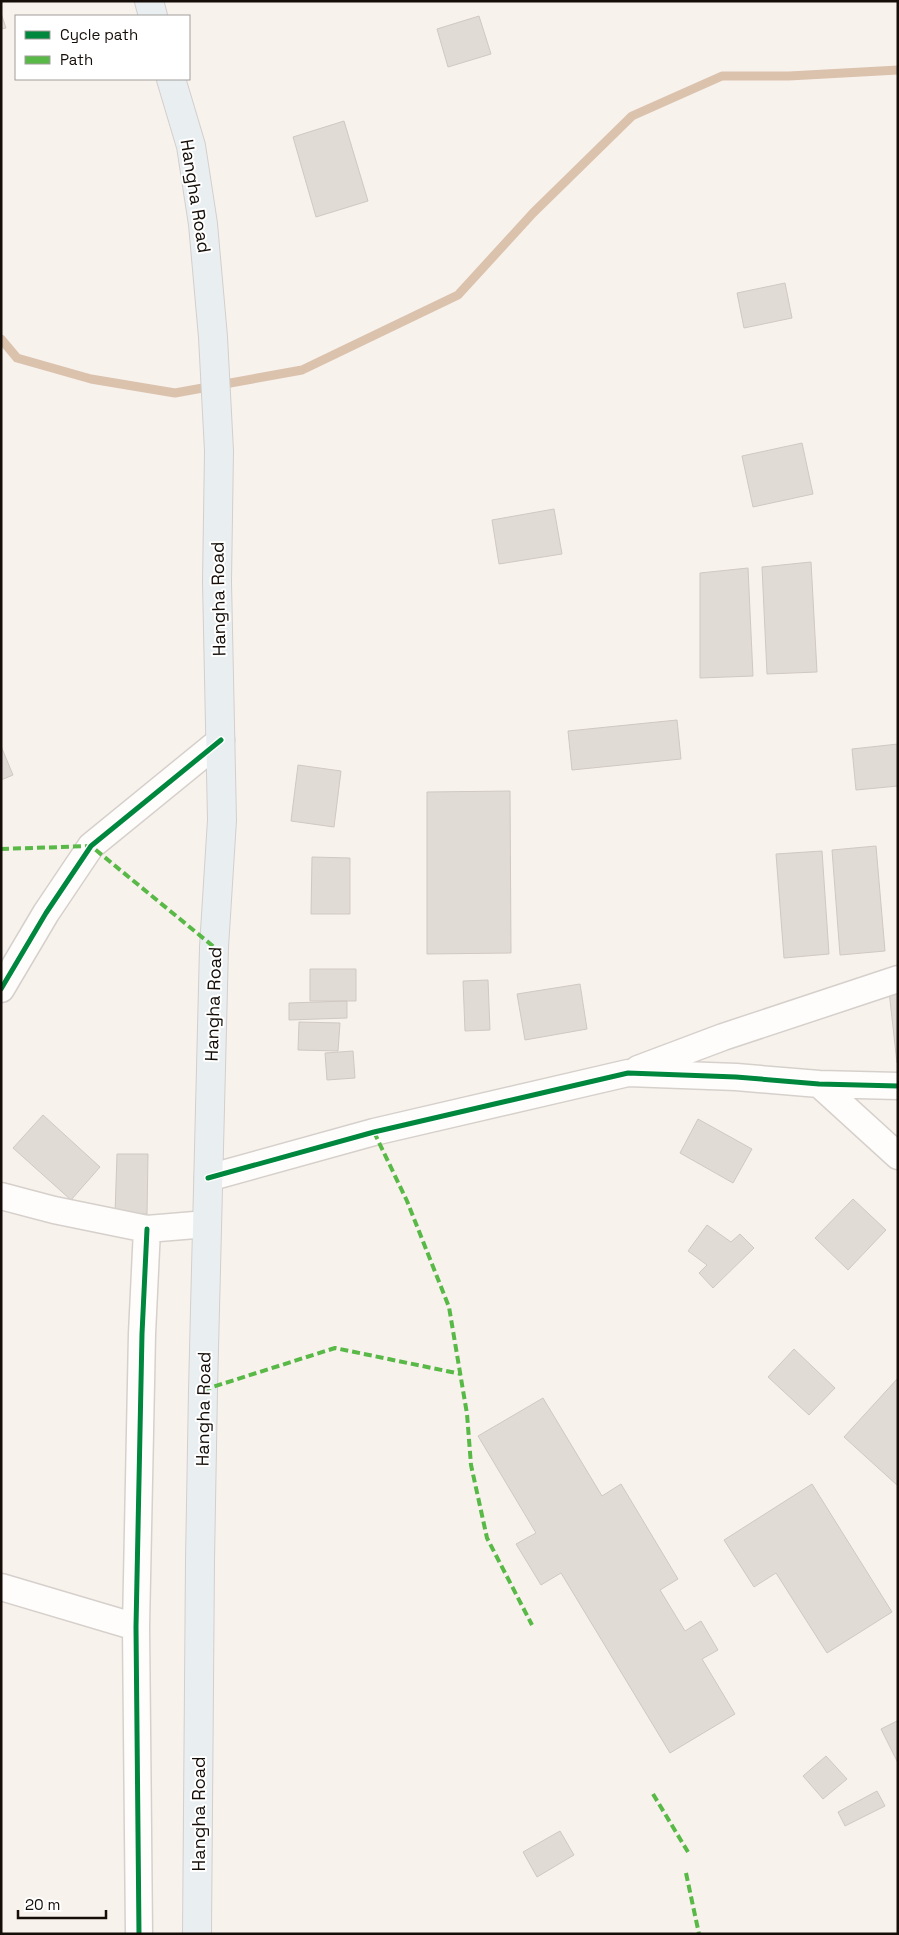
<svg xmlns="http://www.w3.org/2000/svg" width="899" height="1935" font-family="'Space Grotesk',sans-serif">
<rect width="100%" height="100%" fill="#f8f2ed"/>
<g fill="none" stroke-linecap="round" stroke-linejoin="round">
<path stroke="#dbc2ad" stroke-width="9" d="M1,339L17,358L91,379L175,393L302,370L458,295L533,213L632,116L722,76H789L898,70"/>
</g>
<path fill="#e1dbd6" stroke="#cfc8c3" d="M1,13L6,28L1,29Z
M479,16L491,54L448,67L437,29Z
M344,121L368,201L316,217L293,137Z
M785,283L792,318L744,328L737,293Z
M802,443L813,494L753,507L742,456Z
M554,509L562,554L499,564L492,520Z
M811,562L817,672L767,674L762,567Z
M748,568L753,676L700,678V573Z
M677,720L681,759L572,770L568,731Z
M898,744V786L856,790L852,749Z
M1,746L13,775L1,780Z
M298,765L341,771L334,827L291,821Z
M510,791L511,953L427,954V792Z
M876,846L885,951L840,955L832,850Z
M822,851L829,954L784,958L776,854Z
M312,857L350,858V914H311Z
M310,969H356V1001H310Z
M488,980L490,1030L465,1031L463,981Z
M580,984L587,1029L525,1040L517,994Z
M898,989V1063H897L889,991Z
M347,1001V1018L289,1020V1003Z
M299,1022L340,1023L338,1051L298,1050Z
M353,1051L355,1078L327,1080L325,1053Z
M43,1115L100,1167L71,1200L13,1148Z
M698,1119L752,1149L733,1183L680,1153Z
M117,1154H148L147,1214H115Z
M853,1199L886,1230L848,1270L815,1238Z
M707,1225L731,1242L740,1234L754,1248L713,1288L699,1273L707,1265L688,1251Z
M794,1349L835,1388L809,1415L768,1377Z
M898,1378V1486L844,1437Z
M543,1398L602,1496L621,1484L678,1579L660,1590L685,1631L701,1621L718,1650L702,1659L735,1714L670,1753L561,1573L541,1585L516,1544L536,1533L478,1436Z
M812,1484L892,1612L827,1653L776,1573L754,1587L724,1540Z
M897,1721L898,1723V1763L881,1729Z
M826,1756L847,1779L823,1799L803,1776Z
M877,1791L885,1806L845,1826L838,1812Z
M560,1831L574,1855L537,1877L523,1852Z"/>
<g fill="none" stroke-linecap="round" stroke-linejoin="round">
<defs>
<path id="street" d="M1,989L46,913L91,846L221,740
M638,1069L723,1037L898,979
M819,1084L898,1156
M208,1178L374,1132L628,1073L736,1077L819,1084L898,1086
M1,1196L54,1210L147,1229L207,1224
M1,1587L136,1627
M139,1934L136,1627L142,1334L147,1229"/>
<path id="highway" d="M149,1L153,16
M171,79L191,146L203,224L213,337L219,451L217,582L222,820L214,947L203,1390L200,1560L197,1934"/>
</defs>
<use href="#street" stroke="#d6d0cb" stroke-width="29"/>
<use href="#highway" stroke="#d2cfcc" stroke-width="30"/>
<use href="#street" stroke="#fefdfc" stroke-width="26"/>
<use href="#highway" stroke="#e9eef1" stroke-width="28"/>
<path stroke="#58b947" stroke-width="4" stroke-dasharray="8 4" stroke-linecap="butt" d="M1,849L91,846L214,947
M374,1132L407,1201L449,1307L467,1414L471,1465L487,1538L532,1625
M203,1390L335,1348L461,1374
M653,1794L688,1852
M686,1873L699,1934"/>
<defs>
<path id="cycleway" d="M1,989L46,913L91,846L221,740
M208,1178L374,1132L628,1073L736,1077L819,1084L898,1086
M139,1934L136,1627L142,1334L147,1229"/>
</defs>
<use href="#cycleway" stroke="#fff" stroke-width="8"/>
<use href="#cycleway" stroke="#00873e" stroke-width="5"/>
</g>
<g text-anchor="middle" dominant-baseline="central" stroke-width="4" stroke-linejoin="round" paint-order="stroke">
<g font-size="18" fill="#140d08" stroke="#fff">
<text transform="translate(196 196) rotate(81)">Hangha Road</text>
<text transform="translate(218 599) rotate(-91)">Hangha Road</text>
<text transform="translate(213 1004) rotate(-88)">Hangha Road</text>
<text transform="translate(203 1409) rotate(-89)">Hangha Road</text>
<text transform="translate(198 1814) rotate(-90)">Hangha Road</text>
</g>
</g>
<rect width="899" height="1935" fill="none" stroke="#140d08" stroke-width="5"/>
<rect x="15" y="15" width="175" height="65" fill="#ffffff" stroke="#a19e9c"/>
<rect x="25" y="31" width="25" height="8" fill="#00873e" stroke="#a19e9c"/>
<text x="60" y="40" font-size="15" fill="#140d08">Cycle path</text>
<rect x="25" y="56" width="25" height="8" fill="#58b947" stroke="#a19e9c"/>
<text x="60" y="65" font-size="15" fill="#140d08">Path</text>
<path d="M18 1910v8h88v-8" fill="none" stroke="#140d08" stroke-width="2.5"/>
<text x="25" y="1910" font-size="15" fill="#140d08" stroke="#ffffff" stroke-width="4" paint-order="stroke">20 m</text>
</svg>
